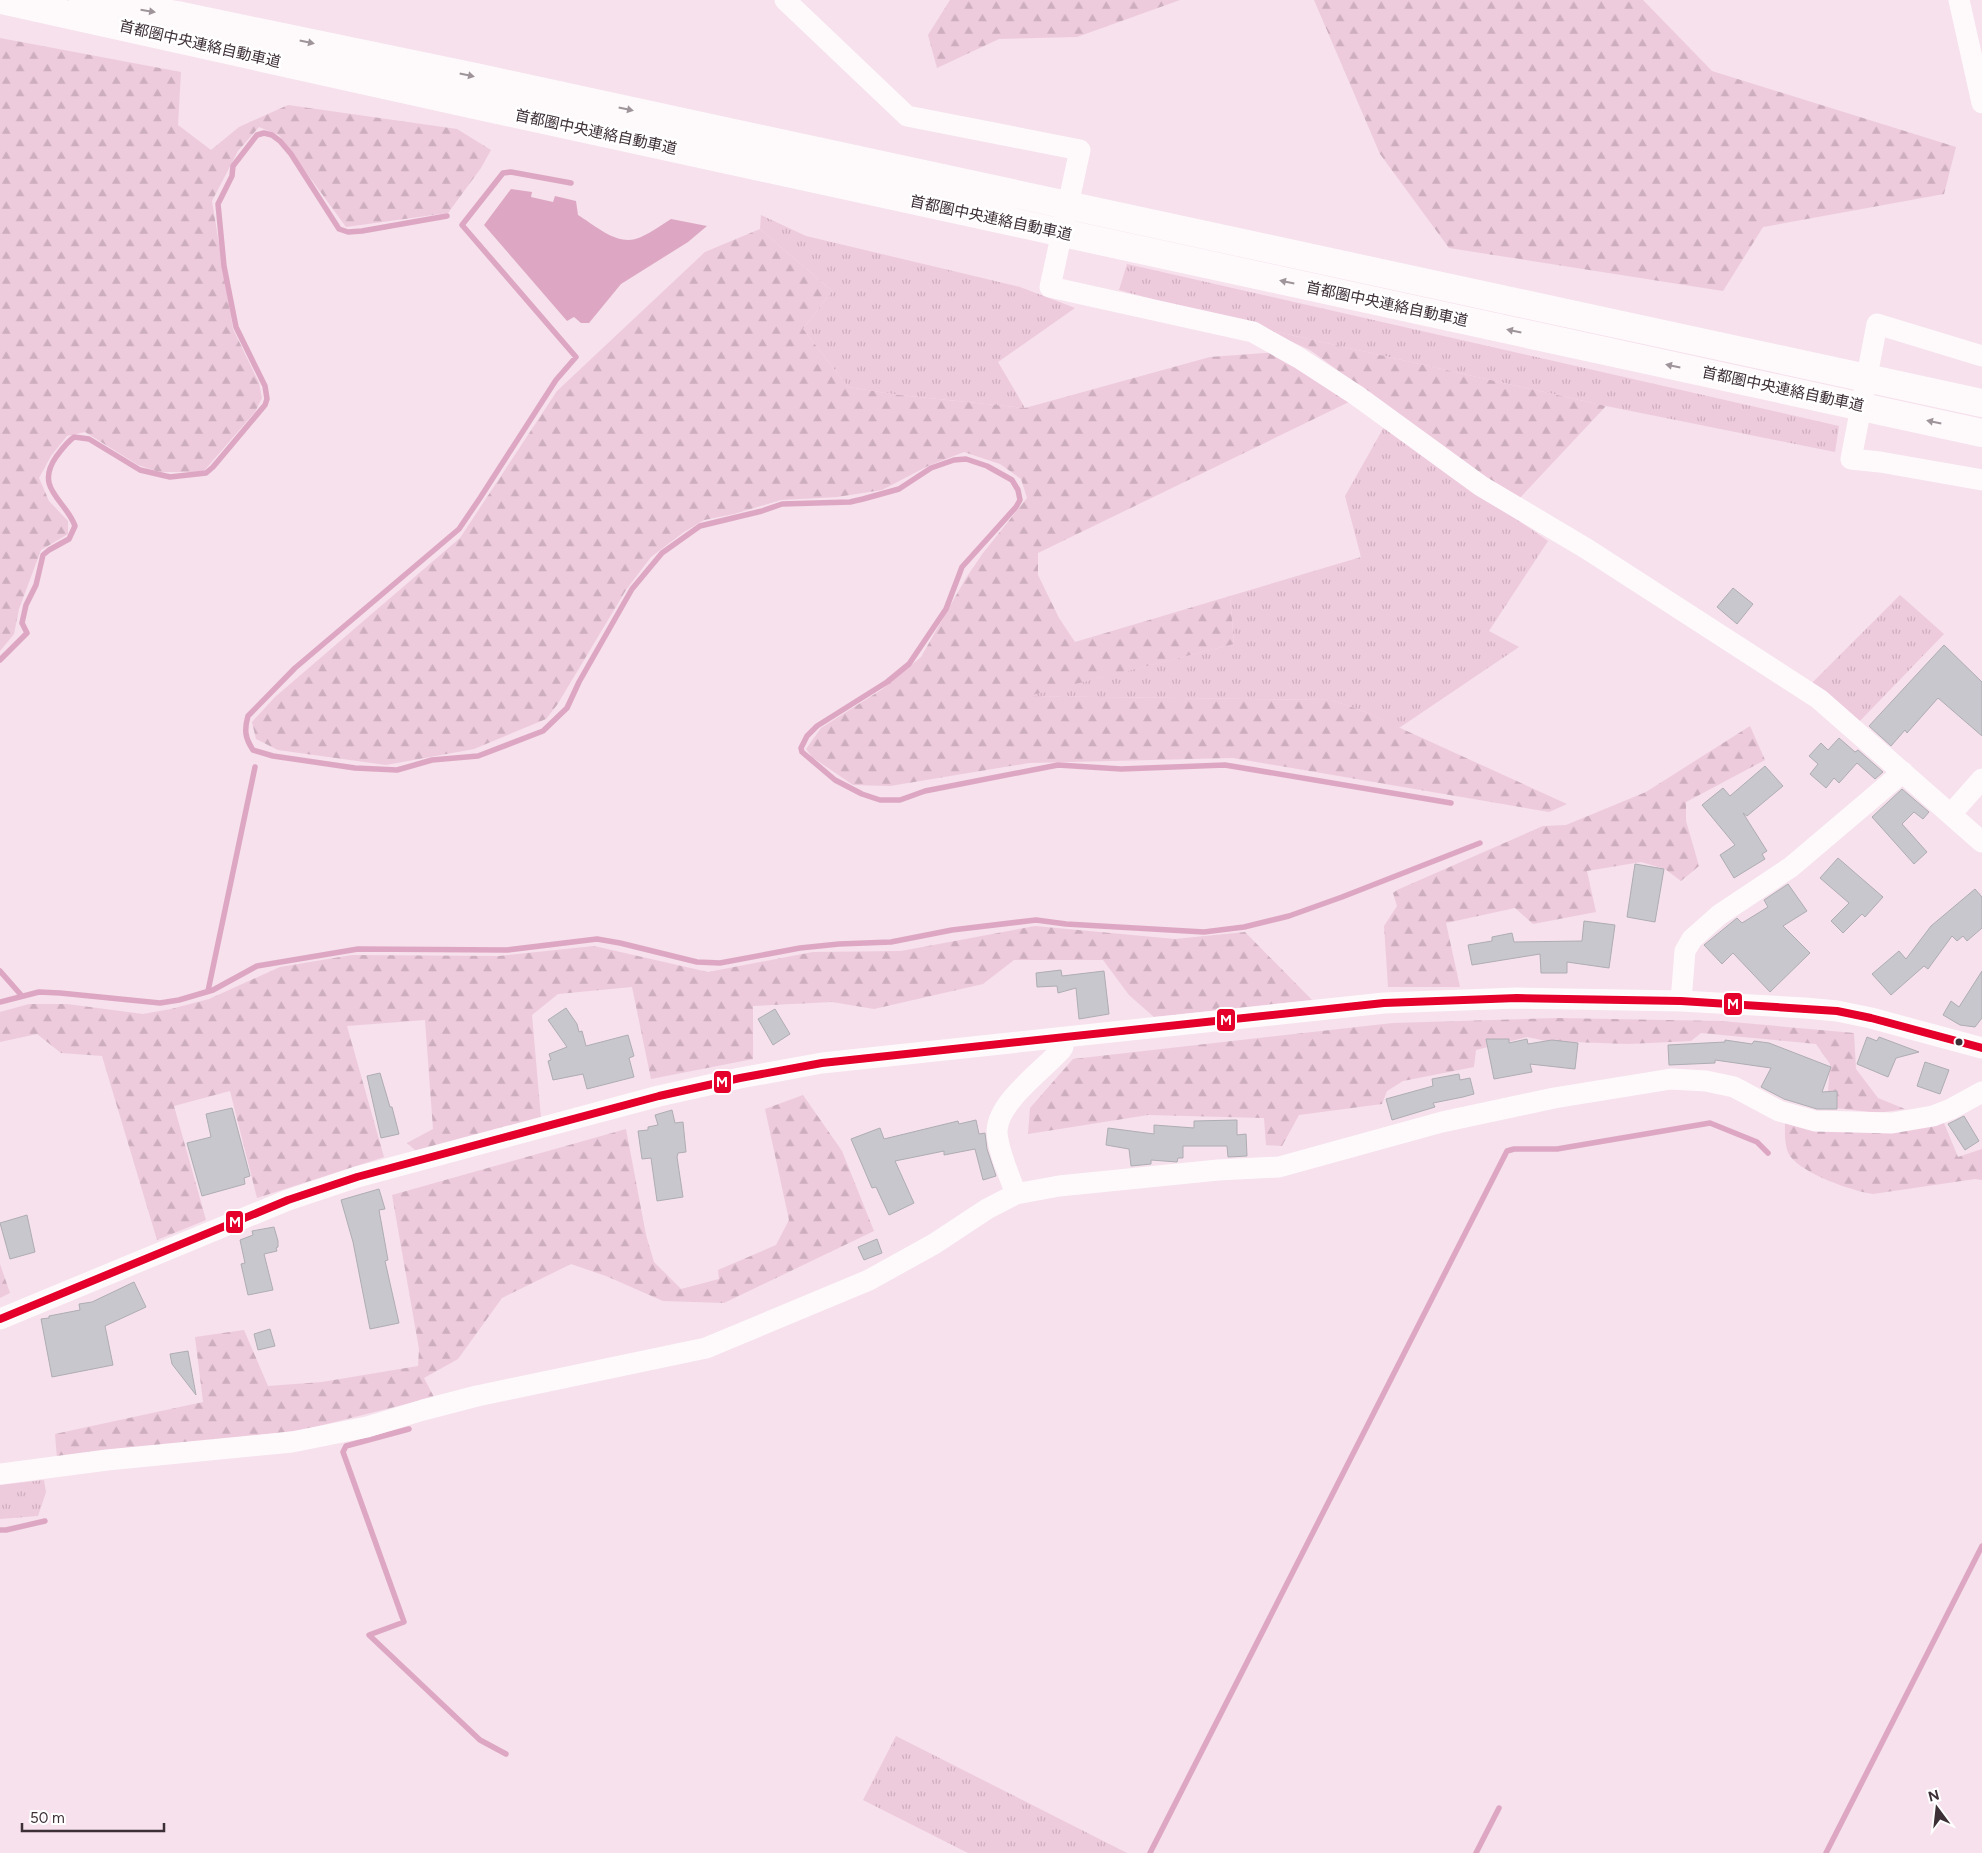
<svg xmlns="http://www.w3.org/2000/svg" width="1982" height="1853" font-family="Figtree,'Noto Sans JP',sans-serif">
<defs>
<pattern id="grass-tufts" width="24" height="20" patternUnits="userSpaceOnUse" patternTransform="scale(1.25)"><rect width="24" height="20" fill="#eecadd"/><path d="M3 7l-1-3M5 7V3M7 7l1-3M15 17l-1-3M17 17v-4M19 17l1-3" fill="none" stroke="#cdaebe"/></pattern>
<pattern id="forest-firs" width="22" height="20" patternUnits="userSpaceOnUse" patternTransform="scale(1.25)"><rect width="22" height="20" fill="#eecadd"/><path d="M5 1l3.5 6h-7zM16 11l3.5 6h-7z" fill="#cdaebe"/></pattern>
</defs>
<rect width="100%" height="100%" fill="#f6e1ec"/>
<path fill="url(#grass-tufts)" d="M761,215L806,236L1020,287L1075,308L998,362L1025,408L899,395L848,387L803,329L832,291L760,229Z
M1127,264L1839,426L1835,452L1606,406L1264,329L1119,290Z
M1384,427L1548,541L1489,631L1519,647L1399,728L1363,711L1331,700L1026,696L1234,644L1230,596L1361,557L1345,496Z
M1900,595L1944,634L1857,724L1811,684Z
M44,1480L46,1492L38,1516L0,1519V1485Z
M896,1736L1127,1853H968L863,1800Z"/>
<path fill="url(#forest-firs)" d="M950,0H1180L1077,37L999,39L937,68L928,35Z
M1314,0H1643L1712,71L1956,147L1944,194L1763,227L1723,291L1449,248L1380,154Z
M0,38L181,72L178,125L211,150L239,127L288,105L457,129L491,150L481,168L448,213L346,227L279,135L259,127L238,151L212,201L233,329L259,383L262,398L255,412L203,472H159L138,465L85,432L67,436L51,456L39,478L49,501L68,521V534L41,550L19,609L14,634L0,651Z
M760,229L832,291L803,329L848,387L899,395L1025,408L1210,357L1280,352L1349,402L1038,553V575L1059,618L1075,642L1230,596L1234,644L1028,696L1331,700L1363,711L1567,804L1549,812L1233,758L1029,763L890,786L853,785L812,757L806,749L821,728L881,690L921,657L966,578L983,553L1027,498L1021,479L1000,464L964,452L928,466L882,490L837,497L781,500L734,514L704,520L684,532L651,557L626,590L557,705L546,719L474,749L386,765L278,750L256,739L252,722L275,697L460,538L557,391L705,252Z
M1264,329L1606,406L1517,501L1310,350Z
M1750,726L1765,760L1686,802V821L1699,866L1681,881L1665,869L1641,862L1587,871L1596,912L1533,924L1515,908L1446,923L1460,987H1388L1384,926L1397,906L1393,893L1397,890L1543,826L1566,825L1646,792Z
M1035,926L1175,939L1245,932L1312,1000L1154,1017L1129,995L1103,960H1014L983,984L874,1009L832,1002L753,1006V1059L651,1079L632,987L558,994L532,1015L541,1118L416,1151L407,1143L433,1129L425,1020L347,1026L384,1157L257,1198L230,1091L174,1106L206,1220L157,1240L102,1056L61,1053L37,1034L0,1042V1012L29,1004H67L143,1014L171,1009L209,999L280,967L352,955L499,956L594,946L708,972L813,952L901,951Z
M1557,1018L1721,1021L1854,1033L1856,1069L1878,1098L1905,1109L1878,1113L1827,1107L1830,1064L1816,1044L1701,1033L1691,1041L1628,1044L1546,1041L1527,1037L1476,1050L1474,1067L1403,1081L1387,1091L1382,1104L1299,1115L1282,1146L1266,1145L1264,1118L1148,1115L1028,1134L1030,1108L1073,1059L1393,1023Z
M803,1095L842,1151L874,1231L724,1303L663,1301L606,1276L571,1264L502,1298L458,1359L424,1378L434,1397L303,1430L57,1458L55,1434L203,1402L195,1337L244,1330L268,1386L322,1382L418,1366L419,1349L392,1195L626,1129L646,1235L654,1262L681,1289L719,1279L718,1270L776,1245L789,1220L765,1109Z
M1785,1122L1944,1123L1958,1157L1982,1149V1180L1975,1179L1873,1194C1852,1191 1803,1174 1790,1156C1784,1146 1785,1132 1785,1122Z
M0,1264L10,1293L0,1298Z"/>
<path fill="#dda7c3" d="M511,189L532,192L531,197L553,202L555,196L576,201L578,215C596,226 619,248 641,237C652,232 661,225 671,219L707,226L688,242L621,284L589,323H581L574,317L567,321L484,225Z"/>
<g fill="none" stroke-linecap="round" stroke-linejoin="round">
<path stroke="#dda7c3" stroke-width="5.5" d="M571,183L511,172L503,173L462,225L576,357L556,380L480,498L459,529L295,668L248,716C244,730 245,738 253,750L273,756L355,768L397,770L432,760L478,756L543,731L567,708L579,682L632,589L662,553L700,526L762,511L782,504L850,502L863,499L899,489L931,468L954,460L966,459L987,466L1012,480L1018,490L1020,500L1016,507L962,567L946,609L909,664L887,682L817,726L807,736L801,748L802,752L835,780L862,794L880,800H900L925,791L1058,765L1121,769L1225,765L1451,803
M0,660L27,633L22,623L26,605L36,585L43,555L49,550L69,539L75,526C66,500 34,489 56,457C62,449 66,443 74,437L89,439L140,470L170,477L206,473L213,467L265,405L267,399L265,386L236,327L224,266L218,204L232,176L233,166L257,135L264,133L272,135L280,141L291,154L339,229L348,232L362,231L447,216
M0,971L22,996
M208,991L255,767
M0,1002L39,992L60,993L160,1003L179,1000L213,990L257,966L358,949L507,950L597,939L620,943L697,962L720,963L800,948L839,944L891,942L952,930L1036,920L1066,924L1204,932L1244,927L1289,916L1342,897L1480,843
M409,1429L346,1446L343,1452L404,1622L369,1635L480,1740L506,1754
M0,1530H6L45,1521
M1150,1853L1507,1151L1514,1149H1557L1710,1123L1757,1142L1768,1153
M1476,1853L1499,1808
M1826,1853L1982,1546"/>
</g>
<path fill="#c8c7cd" stroke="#aeadb3" d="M1733,588L1753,604L1737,624L1717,607Z
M1944,645L1982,682V736L1938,698L1907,733L1905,730L1891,746L1869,726Z
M1839,738L1855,752L1858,750L1883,772L1875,779L1857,763L1839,783L1834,778L1826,788L1810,774L1818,764L1809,756L1821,743L1828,750Z
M1765,766L1783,786L1747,816L1743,813L1767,851L1762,854L1765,859L1734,878L1720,855L1735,845L1702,805L1723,788L1730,796Z
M1902,789L1929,812L1923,819L1914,812L1902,824L1927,852L1914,864L1872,817Z
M1838,858L1883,897L1865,917L1862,914L1843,933L1831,921L1849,903L1820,878Z
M1635,864L1664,869L1655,922L1627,917Z
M1788,884L1807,911L1783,926L1810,953L1770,992L1733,953L1722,964L1704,945L1737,918L1742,923L1768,907L1764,900Z
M1975,889L1982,897V928L1967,941L1963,936L1957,941L1952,936L1928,969L1924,966L1891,995L1872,974L1899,951L1906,959L1931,926Z
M1584,921L1615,925L1609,968L1567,962V973H1541L1540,954L1472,965L1468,945L1492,941V937L1512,933L1514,942L1582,941Z
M1061,970L1062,976L1104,971L1109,1014L1079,1019L1076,988L1058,993L1057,986L1037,987L1036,973Z
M1982,971V1018L1975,1027L1960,1025L1943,1015L1951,1001L1959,1007Z
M566,1008L577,1024L579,1032L582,1031L586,1046L628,1035L634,1056L629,1058L634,1077L587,1089L583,1074L553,1080L548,1061L551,1060L549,1054L567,1047L548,1020Z
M775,1009L790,1034L773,1045L758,1019Z
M1867,1037L1877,1041L1879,1037L1919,1052L1896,1058L1888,1077L1857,1064Z
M1486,1039H1509V1043L1527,1039L1528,1044L1552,1040L1578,1043L1575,1069L1530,1064L1532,1072L1494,1079Z
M1725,1040L1752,1044L1754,1041L1769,1043L1831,1067L1822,1092L1837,1091V1109H1817L1784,1099L1761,1087L1771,1068L1715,1060V1063L1669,1065L1668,1045L1725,1042Z
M1925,1062L1949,1070L1940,1094L1917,1086Z
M380,1073L390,1107H392L399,1134L381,1138L367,1076Z
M1459,1074L1460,1080L1470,1078L1474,1094L1463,1097L1433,1103L1435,1107L1392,1120L1386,1099L1433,1086L1432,1079Z
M232,1108L250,1176L244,1178L245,1184L202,1196L187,1143L211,1137L206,1114Z
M672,1110L675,1123L683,1122L686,1152L678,1153L677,1157L683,1197L657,1201L651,1158L642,1159L638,1131L648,1130V1127L658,1125L655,1115Z
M1964,1116L1979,1141L1965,1150L1948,1124Z
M976,1120L979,1134L985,1133L987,1149L996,1176L983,1180L975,1149L944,1155V1151L895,1161L914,1203L889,1215L876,1187L872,1188L851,1139L880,1128L884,1139L958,1121L959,1124Z
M1237,1120V1135L1246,1134L1247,1156L1228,1157L1227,1146H1183V1158H1178L1177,1162L1151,1160V1164L1131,1166L1129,1149L1106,1145L1108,1128L1154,1134V1125L1194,1128V1121Z
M379,1189L385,1209L379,1210L388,1260L385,1261L399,1323L370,1329L353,1242L341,1200Z
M27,1215L35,1252L10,1259L0,1223Z
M274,1227L278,1241V1247L276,1248L277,1251L264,1254L273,1290L248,1295L241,1264L245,1263L240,1240L253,1235L252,1231Z
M877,1239L882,1253L864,1260L858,1247Z
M134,1282L146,1307L105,1326L113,1365L52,1377L41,1319L49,1318V1316L80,1310L79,1304L92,1302Z
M270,1329L275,1346L258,1350L254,1334Z
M188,1351L196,1395L172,1364L170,1354Z"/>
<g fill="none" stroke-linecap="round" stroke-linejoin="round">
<path stroke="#fefafc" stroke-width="21" d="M785,0L907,116L1080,150L1050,287L1253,332L1299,358L1356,395L1481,486L1587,549L1819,699L1982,842
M1959,0L1982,103
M1982,356L1877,324L1851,459L1880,462L1982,480
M1951,814L1982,779
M1681,1001L1685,951L1692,939L1719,915L1791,867L1903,772
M1016,1194C1010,1177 997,1149 997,1131C998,1102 1042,1071 1061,1050L1063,1047V1038
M0,1319L288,1200L357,1177L659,1096L740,1078L822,1063L1384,1003L1517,998L1681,1001L1805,1008L1837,1011L1871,1018L1982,1048
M0,1474L107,1460L292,1442L367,1427L423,1410L477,1396L706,1348L869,1280L934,1244L987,1209L1016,1194L1059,1186L1218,1170L1279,1167L1442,1122L1554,1098L1671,1079L1706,1081L1734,1087L1779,1111L1815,1121L1892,1123L1933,1116L1951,1109L1982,1092"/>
<path stroke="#fefafc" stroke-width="28" d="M1,0L475,105L1982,433
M83,0L177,15L480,78L1982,403"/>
<defs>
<path id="bus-1" d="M0,1319L288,1200L357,1177L659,1096L740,1078L822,1063L1384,1003L1517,998L1681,1001L1837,1011L1871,1018L1982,1048"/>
</defs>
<use href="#bus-1" stroke="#fff" stroke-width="11"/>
<use href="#bus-1" stroke="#e4002b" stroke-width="8"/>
</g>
<defs><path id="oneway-solid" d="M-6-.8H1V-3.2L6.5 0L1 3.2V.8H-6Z" transform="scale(1.25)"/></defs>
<g fill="#9e9499">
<use href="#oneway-solid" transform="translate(148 11) rotate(9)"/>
<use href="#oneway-solid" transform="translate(307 42) rotate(12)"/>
<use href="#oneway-solid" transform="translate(467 75) rotate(12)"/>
<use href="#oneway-solid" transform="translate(626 109) rotate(12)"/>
<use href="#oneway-solid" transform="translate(1287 282) rotate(-168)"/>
<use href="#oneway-solid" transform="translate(1514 331) rotate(-168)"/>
<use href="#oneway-solid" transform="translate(1673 366) rotate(-168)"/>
<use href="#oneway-solid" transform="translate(1934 422) rotate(-168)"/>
</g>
<circle fill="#3d2f36" stroke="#fff" stroke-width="2" cx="1959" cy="1042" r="4.5"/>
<g text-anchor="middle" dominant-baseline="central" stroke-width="5" stroke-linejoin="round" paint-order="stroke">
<g font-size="15" fill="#3d2f36" stroke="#fff">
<text transform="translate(200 44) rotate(13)">首都圏中央連絡自動車道</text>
<text transform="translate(596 132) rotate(12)">首都圏中央連絡自動車道</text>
<text transform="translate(991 218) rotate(12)">首都圏中央連絡自動車道</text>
<text transform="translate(1387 304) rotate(12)">首都圏中央連絡自動車道</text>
<text transform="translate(1783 389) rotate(12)">首都圏中央連絡自動車道</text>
</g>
</g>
<g stroke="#fff" stroke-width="2">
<rect x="1723" y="992" width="20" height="24" rx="5" fill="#e4002b"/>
<rect x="1216" y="1008" width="20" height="24" rx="5" fill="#e4002b"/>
<rect x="713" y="1070" width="19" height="24" rx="5" fill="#e4002b"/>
<rect x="225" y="1210" width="19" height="24" rx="5" fill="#e4002b"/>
</g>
<g font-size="14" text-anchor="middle" font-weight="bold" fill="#fff">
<text x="1733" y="1009">M</text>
<text x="1226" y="1025">M</text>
<text x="722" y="1087">M</text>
<text x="235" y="1227">M</text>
</g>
<g transform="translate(1937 1808) rotate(345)" stroke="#ffffff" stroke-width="4" paint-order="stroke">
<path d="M0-4L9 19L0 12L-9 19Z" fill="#3d2f36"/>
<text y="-8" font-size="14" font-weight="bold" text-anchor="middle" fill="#3d2f36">N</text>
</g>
<path d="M22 1823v8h142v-8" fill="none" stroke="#3d2f36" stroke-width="2.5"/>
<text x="30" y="1823" font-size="15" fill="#3d2f36" stroke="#ffffff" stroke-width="4" paint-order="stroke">50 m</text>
</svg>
